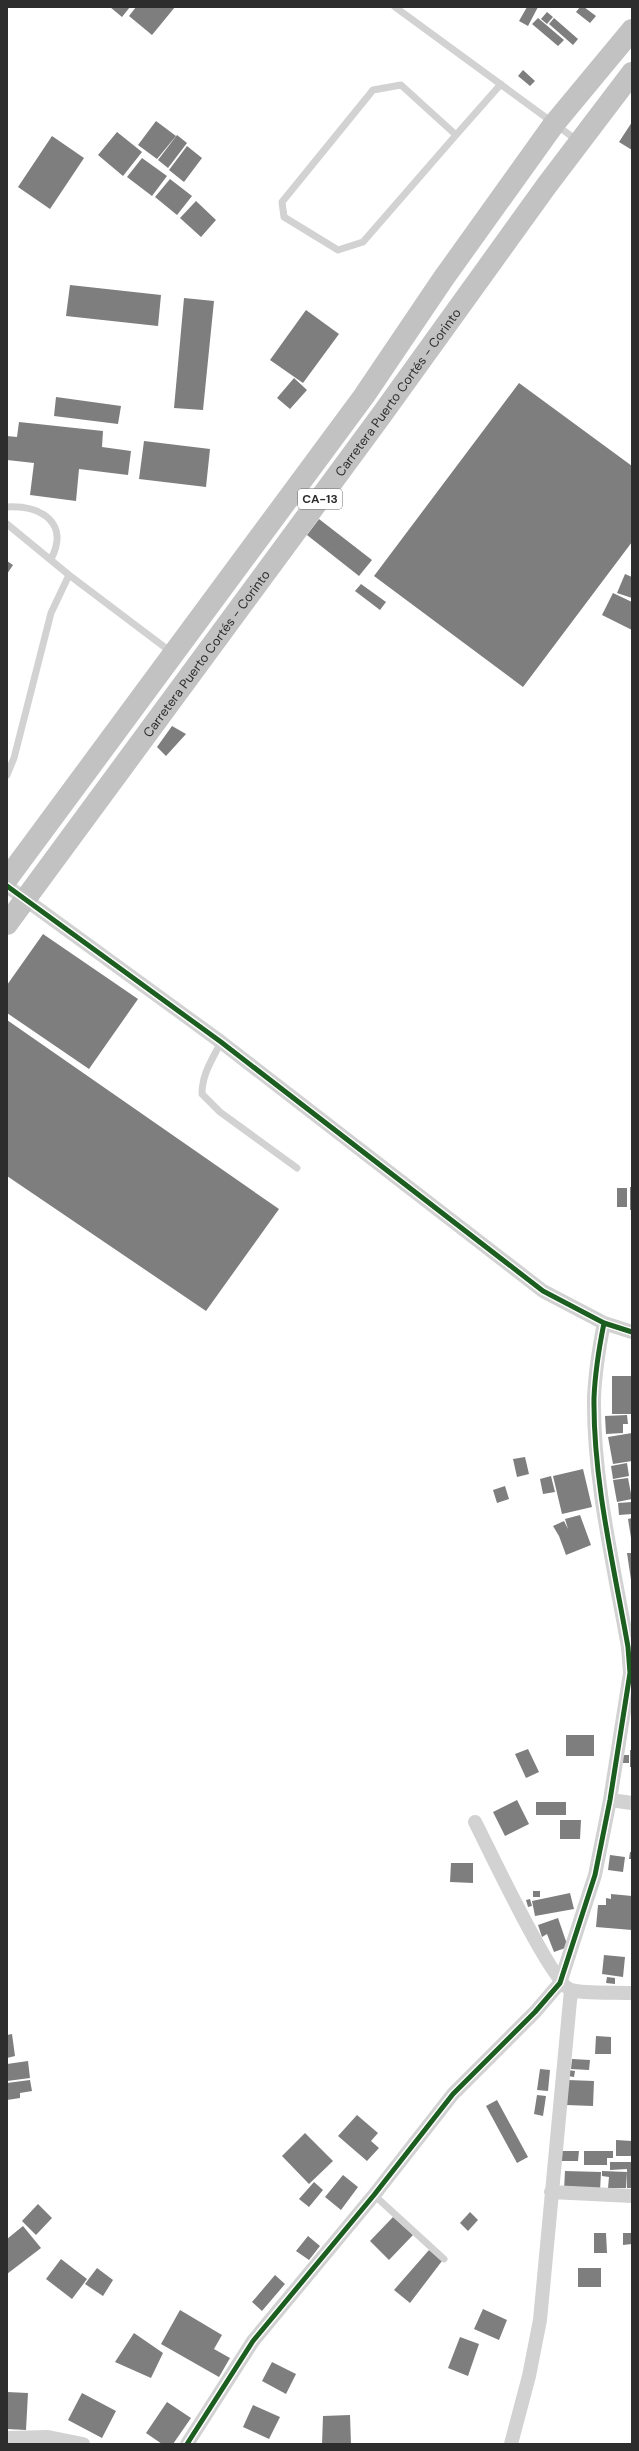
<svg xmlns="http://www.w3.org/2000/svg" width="639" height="2451" font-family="'DM Sans',sans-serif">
<rect width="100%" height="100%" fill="#fff"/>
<path fill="#7e7e7e" d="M110,7H130L122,17Z
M136,7H175L152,35L129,16Z
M527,7H538L528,26L519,21Z
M580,7H584L596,16L590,23L576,12Z
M547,12L553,17L547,24L541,19Z
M538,18L564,40L558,46L532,24Z
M554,18L578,39L573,45L549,24Z
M523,70L535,81L530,86L518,76Z
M156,121L176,136L157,159L138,145Z
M632,122V150L619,142Z
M117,132L142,152L123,176L98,155Z
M177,135L187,143L168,168L158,160Z
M52,136L84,158L50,209L18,187Z
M187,146L202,158L184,182L169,170Z
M142,158L167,176L152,196L127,177Z
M170,179L192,196L177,215L155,197Z
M196,201L216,220L201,237L180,218Z
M70,285L161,295L158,326L66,316Z
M184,298L214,301L203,410L174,408Z
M306,310L339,334L303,383L270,360Z
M294,378L307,390L290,409L277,398Z
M519,383L632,466V542L523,687L374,576Z
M56,397L121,406L118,424L54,416Z
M19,422L103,431L102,447L131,451L128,475L79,469L76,501L30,495L34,463L7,460V436L17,437Z
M144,441L210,449L206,487L139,479Z
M319,519L372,560L359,576L307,535Z
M7,561L13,565L7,574Z
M625,574L632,577V598L617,593Z
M361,584L386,602L380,610L355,591Z
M613,593L632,602V630L602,615Z
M172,726L186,734L166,756L157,747Z
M43,934L138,999L89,1069L7,1013V985Z
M7,1020L279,1209L206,1311L7,1176Z
M630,1187H632V1210H630Z
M617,1188H627V1207H617Z
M612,1376H632V1414H612Z
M627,1415L628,1424H623V1433L606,1434L605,1416Z
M632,1433V1461L613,1464L608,1437Z
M525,1457L529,1474L517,1477L513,1459Z
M627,1463L629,1476L613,1479L611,1466Z
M583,1469L592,1507L562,1514L553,1476Z
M551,1476L555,1492L543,1494L540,1479Z
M628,1478L632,1499L617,1502L613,1480Z
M505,1486L509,1499L497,1503L493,1490Z
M632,1502V1514L619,1515L618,1503Z
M580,1515L591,1545L566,1555L559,1536L581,1527L559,1536L553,1526L564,1521L568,1529L565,1519Z
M632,1518V1538H631L628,1519Z
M627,1553H632V1579L631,1580Z
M566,1735H594V1756H566Z
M528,1749L539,1772L526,1778L515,1754Z
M630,1750H632V1767H630Z
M622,1755H629V1763H622Z
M517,1800L529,1824L505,1836L493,1812Z
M536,1802H566V1815H536Z
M560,1820H581L580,1839H560Z
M630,1852H632V1859H629Z
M610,1855L625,1857L623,1872L608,1870Z
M451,1863H473V1883L450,1882Z
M533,1891H540V1897H533Z
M570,1893L574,1909L535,1916L532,1901Z
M611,1894L632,1896V1930L596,1927L598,1905H606V1898L611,1899Z
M530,1899L532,1906L528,1907L526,1900Z
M558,1918L568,1947L554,1952L547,1934L542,1937L538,1925Z
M604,1955L625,1957L623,1977L602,1974Z
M607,1977L615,1978V1984L606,1983Z
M12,2034L15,2056L7,2058V2035Z
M596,2036L611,2037V2054H595Z
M572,2059L590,2060L589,2070L571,2069Z
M28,2061L30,2078L7,2081V2064Z
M540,2069L550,2070L548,2091L537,2090Z
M568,2070L575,2071L574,2077L568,2076Z
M30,2080L32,2091L20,2093V2098L7,2100V2083Z
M568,2080L594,2081L593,2106L566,2105Z
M537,2095L546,2096L543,2116L534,2114Z
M497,2100L528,2157L517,2163L486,2106Z
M357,2115L378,2133L371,2141L379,2148L367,2161L338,2136Z
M305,2133L333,2161L309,2184L282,2156Z
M616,2140L632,2141V2156H616Z
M560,2151H579L578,2161H559Z
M584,2151H613V2158H607V2165H584Z
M610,2162H632V2188H627V2169L610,2170Z
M565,2171L601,2172L600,2191L564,2190Z
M602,2171L627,2172L626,2188H608L609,2177L602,2176Z
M343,2175L358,2187L341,2210L325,2197Z
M314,2182L323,2190L309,2207L299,2199Z
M38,2204L52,2218L36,2235L22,2221Z
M470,2212L478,2220L468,2231L460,2223Z
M393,2217L413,2235L389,2260L370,2241Z
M23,2226L41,2248L7,2274V2239Z
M594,2233H606L607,2253H594Z
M623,2233H632V2244L623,2245Z
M308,2236L320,2246L309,2260L296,2251Z
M429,2250L442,2261L410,2303L394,2290Z
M61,2259L87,2279L72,2299L46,2279Z
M97,2268L113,2280L103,2296L85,2284Z
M578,2268H601V2287H578Z
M275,2275L285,2284L262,2311L252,2302Z
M483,2309L507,2320L499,2340L474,2329Z
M180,2310L222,2335L214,2349L230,2358L219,2377L161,2344Z
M134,2333L163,2353L151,2378L115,2362Z
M460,2337L479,2344L468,2376L448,2368Z
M272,2362L296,2374L286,2394L262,2381Z
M7,2392L28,2393L26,2430L7,2429Z
M82,2393L116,2411L102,2438L68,2420Z
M167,2402L191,2418L173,2444H162L146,2433Z
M253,2405L280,2417L269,2439L243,2427Z
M350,2415L351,2444H322L323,2416Z"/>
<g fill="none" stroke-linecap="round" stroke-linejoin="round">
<path stroke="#d2d2d2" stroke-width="7" d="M395,7L578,141
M401,85L456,135L363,242L338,250L284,217L282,202L373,90Z
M456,135L501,84
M7,507C41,505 70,523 51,559
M7,524L69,575L171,652
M7,775L14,758L51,613L69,575
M221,1042C212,1060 202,1074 202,1094L220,1112L297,1168
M374,2195L444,2259"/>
<path stroke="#d2d2d2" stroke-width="14" d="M7,886L221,1042L543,1291L604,1323L632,1332
M610,1800L632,1803
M475,1822C488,1847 552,1984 571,1990C583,1994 617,1992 632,1993
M551,2192L632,2196
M7,2438L48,2437L83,2444
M187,2444L253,2341L374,2195L453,2094L535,2012L560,1983L595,1875L610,1800L630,1673L628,1647C614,1567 593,1480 594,1398C595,1373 599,1348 604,1323
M511,2444L529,2376L540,2320L571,1990"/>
<g stroke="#c2c2c2" stroke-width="22">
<path d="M7,879L364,396L443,279L554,124L632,30"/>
<path id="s1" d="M7,924L380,417L547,185L632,73"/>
</g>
<defs>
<path id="cycleway" d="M7,886L221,1042L543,1291L604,1323L632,1332
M187,2444L253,2341L374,2195L453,2094L535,2012L560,1983L595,1875L610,1800L630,1673L628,1647C614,1567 593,1480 594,1398C595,1373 599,1348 604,1323"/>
</defs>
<use href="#cycleway" stroke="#fff" stroke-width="8"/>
<use href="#cycleway" stroke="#1b5e20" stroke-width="5"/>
</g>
<g text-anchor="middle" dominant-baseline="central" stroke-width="4" stroke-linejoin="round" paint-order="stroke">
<rect fill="#fff" stroke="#6c6c6c" stroke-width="1" x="298" y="489" width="44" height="20" rx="3"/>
<g font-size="12" font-weight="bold" fill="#2d2d2d">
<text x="320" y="499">CA-13</text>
</g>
<g font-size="13" fill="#2d2d2d" stroke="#fff">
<text stroke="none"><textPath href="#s1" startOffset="660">Carretera Puerto Cortés - Corinto</textPath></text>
<text stroke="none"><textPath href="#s1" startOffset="336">Carretera Puerto Cortés - Corinto</textPath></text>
</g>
</g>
<rect width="639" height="2451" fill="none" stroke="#2d2d2d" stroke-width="16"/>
</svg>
